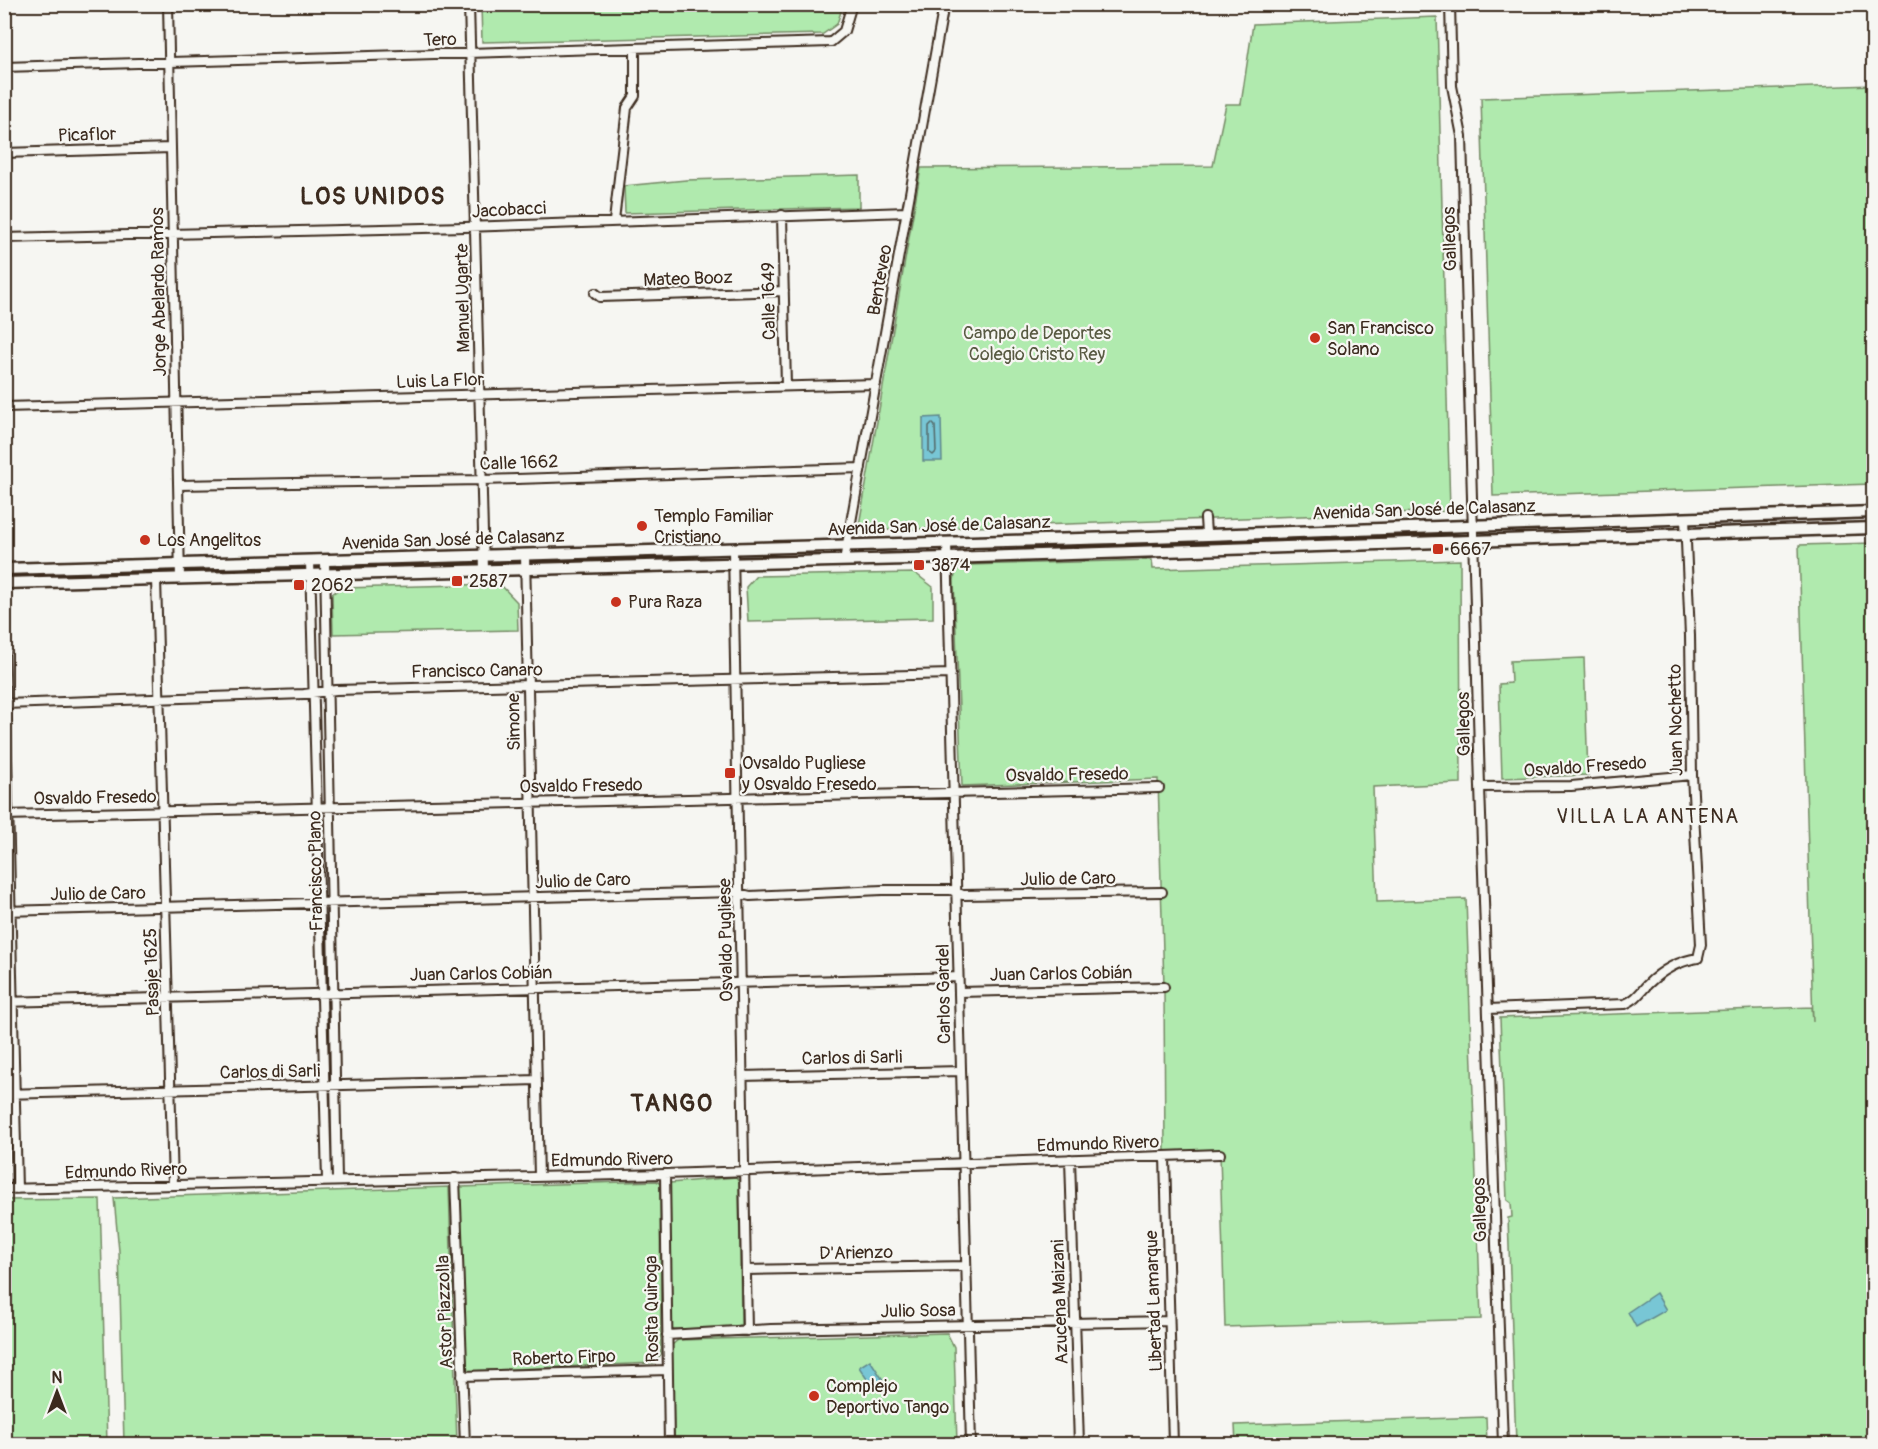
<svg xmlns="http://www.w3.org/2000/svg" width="1878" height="1449" font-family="Pangolin,sans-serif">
<rect width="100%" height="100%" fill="#f6f6f2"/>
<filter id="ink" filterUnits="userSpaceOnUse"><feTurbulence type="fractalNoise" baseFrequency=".0167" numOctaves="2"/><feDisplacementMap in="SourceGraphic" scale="12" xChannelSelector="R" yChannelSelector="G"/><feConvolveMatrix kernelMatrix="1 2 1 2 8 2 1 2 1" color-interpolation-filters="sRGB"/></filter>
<g filter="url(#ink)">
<path fill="#b0eaae" stroke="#768a66" stroke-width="1.5" d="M481,5V4L843,5L837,24L823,34L482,42Z
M1437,17L1450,511L858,531L921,168L1213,166L1226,104H1241L1253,24Z
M1873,85V484L1493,496L1481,98Z
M859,175V207L625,213L624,186L686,180Z
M1873,543V1444H1516L1508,1218L1512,1217L1511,1203L1507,1200L1500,1018L1812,1007L1813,1022L1799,545Z
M1152,560L1153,569L1460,560L1461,783L1373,787L1377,902L1466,899L1481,1319L1225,1327L1220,1154L1165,1157L1164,987L1158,779L962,786L954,581C955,572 956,568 965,565Z
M915,573L933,587V618L748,622L746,587L756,576Z
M500,584L517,602L518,630L333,634L332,594L341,588Z
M1584,658L1588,775L1502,778L1499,684L1511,683L1510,661Z
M736,1177L739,1181L741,1324L736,1328L672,1329L670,1325V1183Z
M657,1181L660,1184L661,1354L654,1363L468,1371L465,1364L460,1187Z
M449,1187L457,1444H124L119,1251L114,1198Z
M100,1199L107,1444H5V1200Z
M947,1333L954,1347L957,1444H674L672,1345L678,1340Z
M1486,1417L1487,1444H1236L1235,1425Z"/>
<path fill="#78c6d5" stroke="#60888c" stroke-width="1.5" d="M941,417L942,461H923V418Z
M1656,1293L1666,1310L1636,1327L1628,1312Z
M870,1360L885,1383L874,1390L859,1367Z"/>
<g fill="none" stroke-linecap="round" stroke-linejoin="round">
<path stroke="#536867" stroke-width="1.5" d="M932,423L935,426L936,452L933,455L929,452V426Z"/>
<defs>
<path id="street" d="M168,4L180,578
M469,4L484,570
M1450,4L1452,86L1462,136L1480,787L1503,1444
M4,67L831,42L844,31L852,4
M4,153L171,148
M782,215L786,386
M614,221L627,108L635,96V49
M4,238L465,227L907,212
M595,293L600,297L784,291
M4,407L876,384
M178,485L482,480L861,468
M1205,518L1206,534
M947,543L971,1444
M733,549L747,1331
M525,555L539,1177
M310,561L327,1180
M325,561L337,1180
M844,561L944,4
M156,579L173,1185
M4,630L17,1189
M4,704L304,694L336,690L951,674
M1480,787L1571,786L1692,775
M4,815L1159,788
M4,911L734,892L750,896L882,890H951L963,895L1162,892
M959,992L1164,987
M4,1002L958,977
M1488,1009L1625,1004C1636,999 1639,994 1647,985C1661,971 1678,961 1698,958L1701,945L1692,775L1690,636L1685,518
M743,1076L961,1071
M4,1094L537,1080
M1165,1157L1173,1444
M1070,1159L1079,1444
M665,1174L669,1444
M455,1178L465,1444
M4,1189L665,1174L1220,1154
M746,1270L966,1266
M667,1335L771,1329L1169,1321
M462,1376L668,1370"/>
<path id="secondary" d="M4,569L1151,537L1874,512
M4,583L947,558L1874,528"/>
</defs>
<use href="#street" stroke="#3b2a1e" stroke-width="12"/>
<use href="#secondary" stroke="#3b2a1e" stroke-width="15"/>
<use href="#street" stroke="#f6f6f2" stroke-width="8"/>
<use href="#secondary" stroke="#f6f6f2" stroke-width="10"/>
</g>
</g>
<g fill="#c8321e" stroke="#f6f6f2" stroke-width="2">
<circle cx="1315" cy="338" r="6"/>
<circle cx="642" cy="526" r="6"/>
<circle cx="145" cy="540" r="6"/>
<rect x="1432" y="543" width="12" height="12" rx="3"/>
<rect x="913" y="559" width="12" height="12" rx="3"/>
<rect x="451" y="575" width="12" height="12" rx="3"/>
<rect x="293" y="579" width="12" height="12" rx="3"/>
<circle cx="616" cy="602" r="6"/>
<rect x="724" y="767" width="12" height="12" rx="3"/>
<circle cx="814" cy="1396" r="6"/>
</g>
<g text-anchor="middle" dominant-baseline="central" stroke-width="4.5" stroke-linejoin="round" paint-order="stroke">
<g font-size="18" fill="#3b2a1e" stroke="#f6f6f2">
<text transform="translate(440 40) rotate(-2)">Tero</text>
<text transform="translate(87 135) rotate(-2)">Picaflor</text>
<text transform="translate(509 210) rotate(-3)">Jacobacci</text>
<text transform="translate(1450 239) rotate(-92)">Gallegos</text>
<text transform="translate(688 279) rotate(-2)">Mateo Booz</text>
<text transform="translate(880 280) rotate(-80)">Benteveo</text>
<text transform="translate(159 292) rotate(-91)">Jorge Abelardo Ramos</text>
<text transform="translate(463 298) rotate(-91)">Manuel Ugarte</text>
<text transform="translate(769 301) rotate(-91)">Calle 1649</text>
<text transform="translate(440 381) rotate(-2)">Luis La Flor</text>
<text transform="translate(519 463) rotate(-2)">Calle 1662</text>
<text transform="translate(1424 510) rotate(-2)">Avenida San José de Calasanz</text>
<text transform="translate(939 526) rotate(-2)">Avenida San José de Calasanz</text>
<text transform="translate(453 540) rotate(-2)">Avenida San José de Calasanz</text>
<text transform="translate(477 671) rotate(-1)">Francisco Canaro</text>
<text transform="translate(1676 720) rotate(-91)">Juan Nochetto</text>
<text transform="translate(514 722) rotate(-91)">Simone</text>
<text transform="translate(1464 724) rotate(-91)">Gallegos</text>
<text transform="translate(1585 767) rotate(-4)">Osvaldo Fresedo</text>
<text transform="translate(1067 775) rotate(-1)">Osvaldo Fresedo</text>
<text transform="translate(581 786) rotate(-1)">Osvaldo Fresedo</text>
<text transform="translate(95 798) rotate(-1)">Osvaldo Fresedo</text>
<text transform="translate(316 871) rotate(-91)">Francisco Plano</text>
<text transform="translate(1068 879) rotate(-1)">Julio de Caro</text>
<text transform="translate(583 881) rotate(-2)">Julio de Caro</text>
<text transform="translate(98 894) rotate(-1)">Julio de Caro</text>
<text transform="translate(726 940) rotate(-91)">Osvaldo Pugliese</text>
<text transform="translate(152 972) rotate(-92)">Pasaje 1625</text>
<text transform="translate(481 974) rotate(-1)">Juan Carlos Cobián</text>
<text transform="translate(1061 974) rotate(-1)">Juan Carlos Cobián</text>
<text transform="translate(944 994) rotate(-91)">Carlos Gardel</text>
<text transform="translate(852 1058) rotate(-1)">Carlos di Sarli</text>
<text transform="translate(270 1072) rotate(-1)">Carlos di Sarli</text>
<text transform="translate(1098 1144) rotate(-2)">Edmundo Rivero</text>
<text transform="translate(612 1160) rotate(-1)">Edmundo Rivero</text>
<text transform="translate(126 1171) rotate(-2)">Edmundo Rivero</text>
<text transform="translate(1480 1210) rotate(-92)">Gallegos</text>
<text transform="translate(856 1253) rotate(-1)">D'Arienzo</text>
<text transform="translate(1154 1301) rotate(-92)">Libertad Lamarque</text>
<text transform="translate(1060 1302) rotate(-92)">Azucena Maizani</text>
<text transform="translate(652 1309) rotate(-91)">Rosita Quiroga</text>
<text transform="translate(918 1311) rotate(-1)">Julio Sosa</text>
<text transform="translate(445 1312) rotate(-92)">Astor Piazzolla</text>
<text transform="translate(564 1358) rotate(-2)">Roberto Firpo</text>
</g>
<g font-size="18" fill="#3b2a1e" stroke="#f6f6f2" text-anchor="start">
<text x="1327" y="328">San Francisco<tspan x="1327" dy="21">Solano</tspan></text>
<text x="654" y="516">Templo Familiar<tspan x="654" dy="21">Cristiano</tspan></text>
<text x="157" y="540">Los Angelitos</text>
<text x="1450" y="549">6667</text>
<text x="931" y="565">3874</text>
<text x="469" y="581">2587</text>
<text x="311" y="585">2062</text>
<text x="628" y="602">Pura Raza</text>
<text x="742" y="763">Ovsaldo Pugliese<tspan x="742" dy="21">y Osvaldo Fresedo</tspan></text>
<text x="826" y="1386">Complejo<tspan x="826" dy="21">Deportivo Tango</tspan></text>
</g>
<g font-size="18" fill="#585a42" stroke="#f6f6f2">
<text x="1037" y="333">Campo de Deportes<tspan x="1037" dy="21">Colegio Cristo Rey</tspan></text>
</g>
<g font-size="20" letter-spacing="1.5" fill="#3b2a1e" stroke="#f6f6f2">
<text x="1648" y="816">VILLA LA ANTENA</text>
</g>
<g font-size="24" font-weight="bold" letter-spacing="1.5" fill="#3b2a1e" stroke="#f6f6f2">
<text x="373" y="196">LOS UNIDOS</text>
<text x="672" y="1103">TANGO</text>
</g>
</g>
<rect width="1878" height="1449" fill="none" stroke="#f6f6f2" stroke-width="24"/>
<rect x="12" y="12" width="1854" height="1425" fill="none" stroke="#3b2a1e" stroke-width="2" filter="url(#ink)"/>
<g transform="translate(57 1392)" stroke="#f6f6f2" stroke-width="4.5" paint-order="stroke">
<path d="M0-4.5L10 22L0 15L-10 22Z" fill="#3b2a1e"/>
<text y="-9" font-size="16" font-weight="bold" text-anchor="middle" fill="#3b2a1e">N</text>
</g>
</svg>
